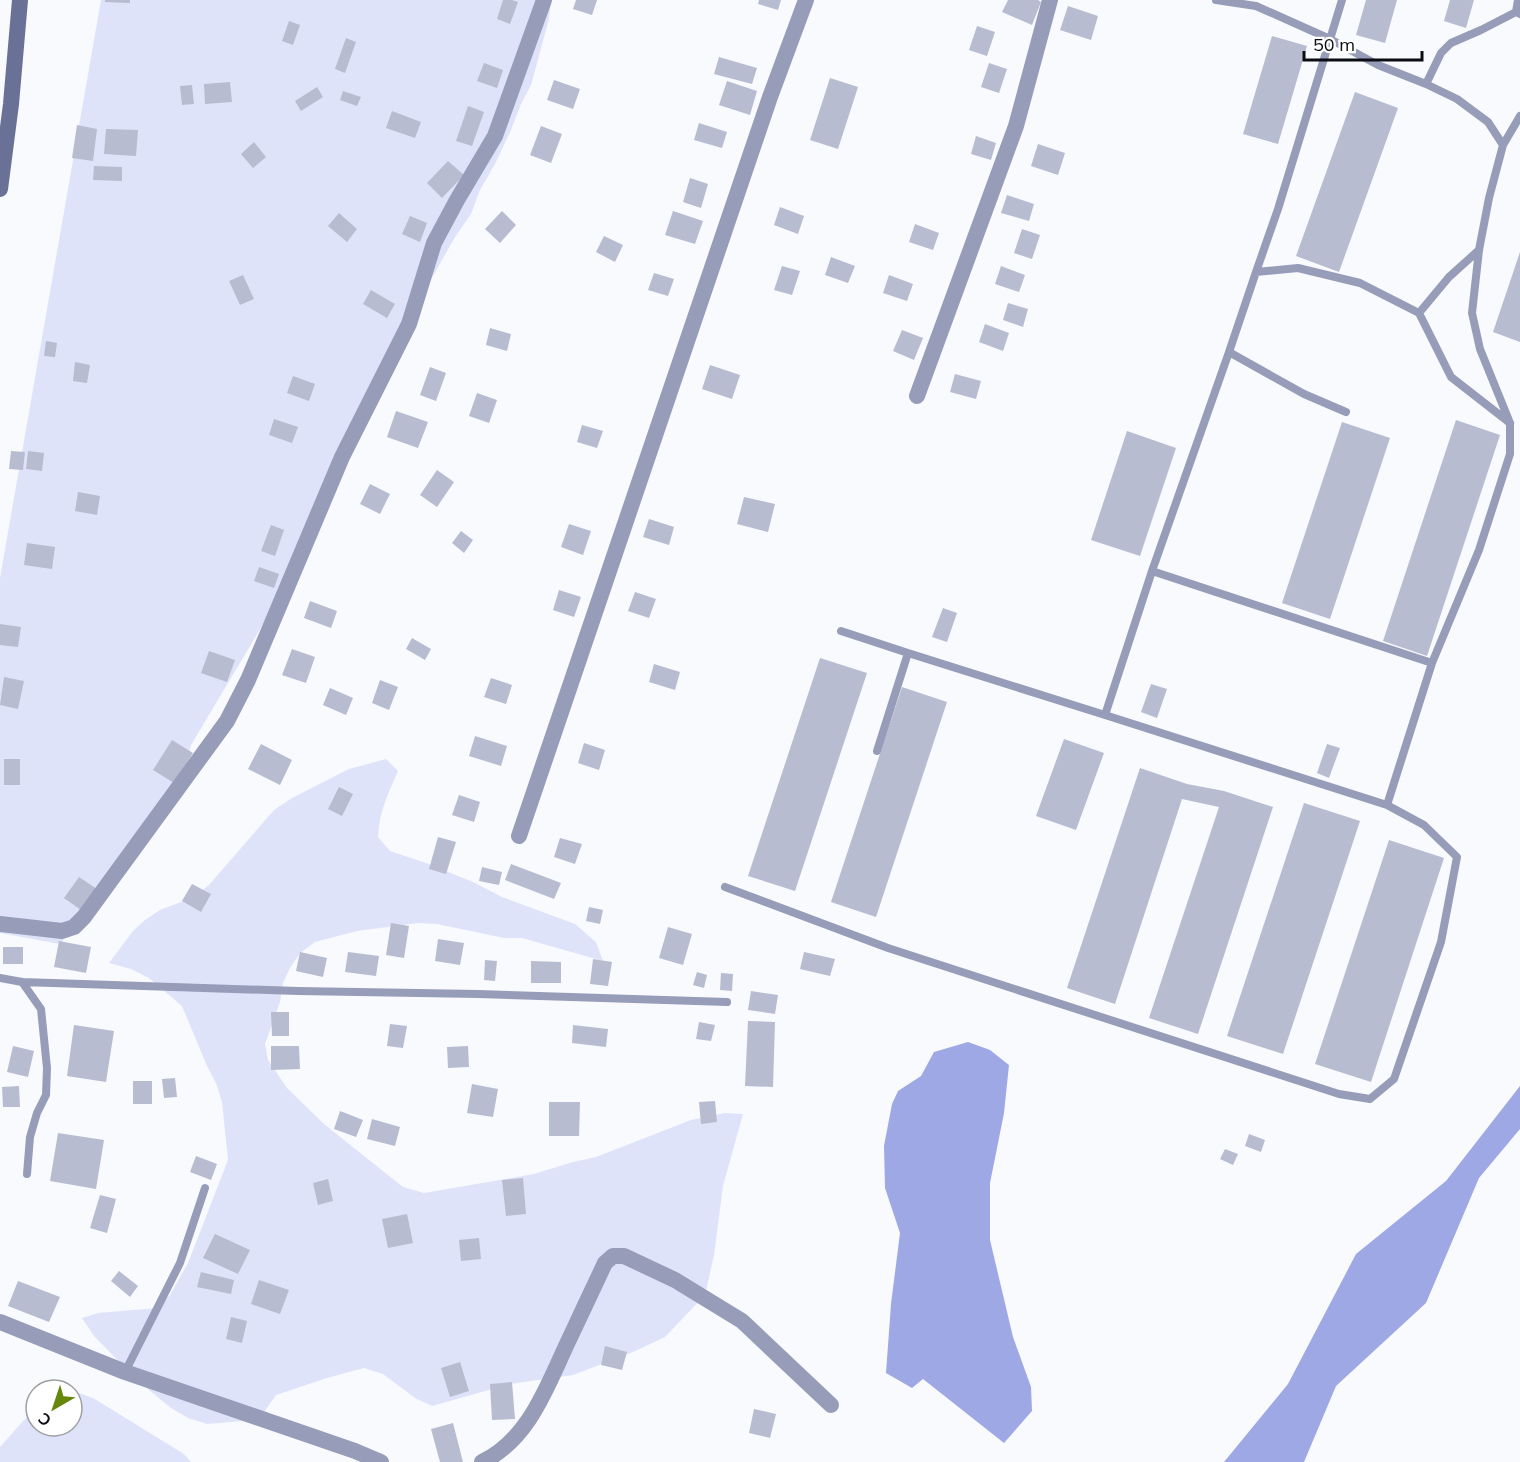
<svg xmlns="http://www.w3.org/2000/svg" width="1520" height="1462" font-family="Mulish,sans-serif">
<rect width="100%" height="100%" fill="#f9fafe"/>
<path fill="#dee3fa" d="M101,0H551L549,19L531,85L521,104L511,130L495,164L480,190L471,214L455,237L424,292L275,604L191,745L181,781L150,833L60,944L0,933V578Z
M386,759L398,771C388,794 379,812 378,837L390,851L426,863L473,882L502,897L575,924L596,942L603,961L522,938H504L437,924L418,923L357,931L315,942L300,953L290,968L283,983L280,1002L265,1044L268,1060L287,1088L324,1124L403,1187L424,1193L534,1174L573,1162L596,1157L691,1120L725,1113L743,1114L723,1186L714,1255L705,1295L665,1337L633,1352L573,1375L510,1384L432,1406L415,1398L383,1374L364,1368L327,1378L276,1395L262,1415L243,1421L207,1424L188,1418L171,1408L138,1381L94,1336L82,1318L98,1313L157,1308L170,1295L188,1263L228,1160L222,1102L216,1083L207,1066L182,1006L149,978L131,969L109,963L133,931L145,920L160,910L194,897L209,885L274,810L292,798L349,769Z
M76,1392L93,1398L184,1454L191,1462H0V1447L24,1420L36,1411V1426H72V1394Z"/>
<path fill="#9da8e4" d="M968,1042L990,1050L1009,1065L1004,1113L990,1183V1240L1013,1337L1031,1387L1032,1411L1004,1443L923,1379L912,1388L886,1373L891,1304L900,1233L885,1188L884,1146L892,1104L898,1091L921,1076L934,1052Z
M1520,1086V1129L1479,1178L1426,1303L1336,1386L1304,1462H1224L1288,1384L1356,1254L1446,1181Z"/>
<path fill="#b7bcd0" d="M105,0H130V3L105,2Z
M503,0H512L518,2L510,24L497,19Z
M576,0H597L592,15L573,9Z
M759,0H781L778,10L758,4Z
M1008,0H1038L1041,2L1032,25L1002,12Z
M1366,0H1397L1385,43L1356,35Z
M1450,0H1474L1466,28L1444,21Z
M1068,6L1098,16L1091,40L1060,30Z
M289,21L300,25L293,45L282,41Z
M977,26L995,32L987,56L969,50Z
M1272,36L1307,46L1278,144L1243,134Z
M346,38L356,42L345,73L335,69Z
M719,57L757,68L752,84L714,74Z
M484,63L503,70L497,88L477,81Z
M989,63L1007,69L999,93L981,87Z
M830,78L858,87L838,149L810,140Z
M554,80L580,89L573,109L547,100Z
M727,81L757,91L750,115L719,105Z
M230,82L232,102L205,104L204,84Z
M192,85L194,104L182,105L180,86Z
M317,87L323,97L301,111L295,101Z
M343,91L361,97L357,106L340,100Z
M1355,92L1398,108L1339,272L1296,256Z
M468,106L484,112L472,146L456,141Z
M392,111L421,122L415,138L386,128Z
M699,123L727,132L722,148L694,140Z
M77,125L97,129L93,161L72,158Z
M541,126L562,134L551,163L530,155Z
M106,129L138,130L136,156L104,154Z
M976,136L996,143L991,160L971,154Z
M254,142L266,157L253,168L241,154Z
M1038,144L1065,153L1058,175L1031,166Z
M448,161L464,175L442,198L427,183Z
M94,166L122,167V181L93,180Z
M690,178L708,184L701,208L683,202Z
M1007,195L1034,204L1029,221L1001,213Z
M780,207L804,216L798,234L774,225Z
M502,211L516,225L500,243L485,229Z
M673,211L703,221L695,244L665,235Z
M339,213L357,229L347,242L328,226Z
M410,216L427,223L420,242L402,234Z
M915,224L939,233L933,250L909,242Z
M1022,229L1040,235L1032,259L1014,253Z
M604,236L623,245L615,262L596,252Z
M1520,252V342L1493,332Z
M831,257L855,266L848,283L825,275Z
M782,266L800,271L792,295L774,290Z
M1001,266L1025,275L1019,292L995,284Z
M654,273L674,279L668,296L648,290Z
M243,275L254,299L240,305L229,281Z
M889,275L913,284L907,301L883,293Z
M371,290L395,304L387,318L363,304Z
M1008,303L1028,309L1023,327L1003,320Z
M985,324L1009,333L1003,351L979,342Z
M490,328L511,334L507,351L486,345Z
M902,330L923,338L914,360L893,351Z
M46,341L57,343L55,357L44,356Z
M75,362L90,365L87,383L73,381Z
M710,365L740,375L732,399L702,389Z
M430,367L446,373L436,401L420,395Z
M955,374L981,381L976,399L950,392Z
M293,376L315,384L309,401L287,393Z
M477,393L497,400L489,423L469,416Z
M396,411L428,422L418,448L387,437Z
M274,419L298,427L292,443L269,435Z
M1456,420L1500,435L1427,656L1383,641Z
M1342,422L1390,438L1330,619L1282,603Z
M582,425L603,431L597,448L577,442Z
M1127,431L1176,448L1140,556L1091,540Z
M11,451L25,452L23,470L9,469Z
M28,451L44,453L42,471L26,469Z
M437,470L454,482L437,507L420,495Z
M370,484L390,494L380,514L360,504Z
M78,492L100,496L97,515L75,511Z
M744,497L775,504L768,532L737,524Z
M649,519L674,527L669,545L643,537Z
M569,524L591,531L583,555L561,547Z
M271,525L284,530L275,556L261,551Z
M461,531L473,540L464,553L452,543Z
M27,543L55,547L52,569L24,565Z
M259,567L279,574L274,588L254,581Z
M559,590L581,597L574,617L553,610Z
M635,592L656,599L649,618L628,611Z
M310,601L337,611L331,628L304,618Z
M943,608L957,613L947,642L932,637Z
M0,624L21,627L18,647L0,645Z
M412,638L431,649L425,660L406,649Z
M292,649L315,657L306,683L282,675Z
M209,651L235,660L227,682L201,673Z
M820,658L867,673L795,891L748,876Z
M654,664L680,672L675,690L649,682Z
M4,677L24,681L18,709L0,705Z
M491,678L512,685L506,704L484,697Z
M380,680L398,687L389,710L372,703Z
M1151,684L1167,689L1157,718L1141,712Z
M902,687L947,702L876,917L831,902Z
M330,688L353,698L346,715L323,705Z
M475,736L507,746L501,766L469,756Z
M1064,739L1104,753L1076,830L1036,816Z
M172,740L193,753L174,783L153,770Z
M584,743L605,750L599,770L578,763Z
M261,744L292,760L280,785L248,769Z
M1327,744L1340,748L1329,778L1317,773Z
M4,759H20V785H4Z
M1140,768L1187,784L1224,791L1273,807L1198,1034L1149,1018L1219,807L1182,799L1115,1004L1067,988Z
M339,787L353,794L342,816L328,809Z
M459,795L480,802L474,822L452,815Z
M1304,803L1360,821L1283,1054L1227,1036Z
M438,837L456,842L446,874L429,869Z
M560,838L582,844L575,864L554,857Z
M1389,840L1444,858L1371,1082L1315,1064Z
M511,864L561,883L554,899L505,880Z
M482,867L502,872L499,885L479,881Z
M79,877L97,889L81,910L64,898Z
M192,884L211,894L201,912L182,901Z
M589,907L603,910L600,924L586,921Z
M391,923L409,926L404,958L386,955Z
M668,927L692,934L683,965L659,958Z
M438,939L464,943L460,965L435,961Z
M59,941L91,947L86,973L54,967Z
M3,947H23V964H3Z
M300,952L327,958L323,977L296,971Z
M348,952L379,956L376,976L345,972Z
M804,952L835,959L830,976L800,969Z
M593,959L612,962L608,986L590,984Z
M485,960L497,961L495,981L484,980Z
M531,961L561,962V983H531Z
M697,972L707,975L704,988L693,985Z
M721,973L733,974L732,991L720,990Z
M751,991L778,995L775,1014L748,1010Z
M271,1012H289V1036H272Z
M748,1021L775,1022L773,1087L745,1086Z
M699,1022L715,1025L711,1041L696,1039Z
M390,1024L407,1026L403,1048L387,1046Z
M74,1025L114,1031L106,1082L67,1076Z
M573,1025L608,1029L606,1047L572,1043Z
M13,1046L34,1051L28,1077L7,1072Z
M271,1046H299L300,1069L271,1070Z
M468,1046L469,1067L448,1068L447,1047Z
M175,1078L177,1097L164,1098L162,1079Z
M133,1081H152V1104H133Z
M472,1084L498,1089L493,1117L467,1113Z
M19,1086L20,1107H3L2,1087Z
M715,1101L717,1122L701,1124L699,1102Z
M549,1102H580L579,1136H549Z
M340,1111L363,1120L356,1137L334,1129Z
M372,1119L400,1127L395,1146L367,1139Z
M58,1133L104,1140L96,1189L50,1181Z
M1249,1134L1265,1140L1261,1152L1245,1146Z
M1225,1149L1238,1154L1233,1165L1220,1159Z
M196,1156L217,1164L211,1180L190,1172Z
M523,1178L526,1214L506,1216L502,1180Z
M328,1179L333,1201L318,1205L313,1183Z
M100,1195L116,1199L107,1233L90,1228Z
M407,1214L413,1243L388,1248L382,1219Z
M215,1234L250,1250L238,1274L203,1258Z
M479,1238L481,1259L461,1261L459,1240Z
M119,1271L138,1286L130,1297L111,1281Z
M201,1272L234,1280L231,1294L197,1287Z
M259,1280L289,1290L280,1314L251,1304Z
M18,1281L60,1297L49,1322L8,1306Z
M231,1317L247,1321L242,1343L226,1339Z
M605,1346L627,1352L622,1370L601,1365Z
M460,1362L469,1391L450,1397L441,1368Z
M512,1382L515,1419L492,1420L490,1384Z
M754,1409L776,1414L770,1438L749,1433Z
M453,1423L463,1462H440L431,1429Z"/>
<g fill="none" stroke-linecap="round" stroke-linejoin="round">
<path stroke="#979db8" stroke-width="8" d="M1518,0L1516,12L1520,14
M1426,84L1441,53L1451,43L1481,30L1516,12
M1503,145L1520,116
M1256,272L1278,209L1342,0
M1419,313L1449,277L1479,250
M1229,352L1152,571L1432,663
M1346,412L1304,394L1229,352L1256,272L1298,268L1360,283L1419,313L1451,377L1510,423
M1152,571L1105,715L1387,805L1432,663L1479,550L1510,454V423L1480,349L1472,313L1479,250L1489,198L1503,145L1488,122L1457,99L1426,84L1378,65L1330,39L1256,6L1216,0
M841,631L908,653L1105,715
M877,751L908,653
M725,887L888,948L1339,1094L1370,1099L1394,1079L1441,942L1457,857L1424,825L1387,805
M0,978L22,982L298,991L478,994L727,1002
M22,982L41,1009L47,1068L46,1095L37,1113L30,1137L27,1174
M125,1372L180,1263L205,1188"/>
<path stroke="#979db8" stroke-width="16" d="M917,396L1016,126L1050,0
M519,836L770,97L806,0
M0,924L62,931L74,927L84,917L227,721L248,680L342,457L409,324L434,243L457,200L495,136L544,0
M0,1322L125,1372L355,1451L381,1462
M482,1462C528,1440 546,1389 566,1346C579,1318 592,1291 605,1263L613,1256H624L675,1280L742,1321L831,1405"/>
<path stroke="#697197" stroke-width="16" d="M0,189L11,104L20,0"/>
</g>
<g transform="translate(54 1408) rotate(219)"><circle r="28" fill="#ffffff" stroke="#9e9ea1" stroke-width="1.5"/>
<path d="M0-4.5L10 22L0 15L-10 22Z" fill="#65880a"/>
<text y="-9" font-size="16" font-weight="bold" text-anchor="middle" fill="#0c0d14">С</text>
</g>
<path d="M1304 51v9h118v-9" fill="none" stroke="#0c0d14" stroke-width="3"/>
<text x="1313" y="51" font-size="18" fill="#0c0d14" stroke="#ffffff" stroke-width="4.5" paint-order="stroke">50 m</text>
</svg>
